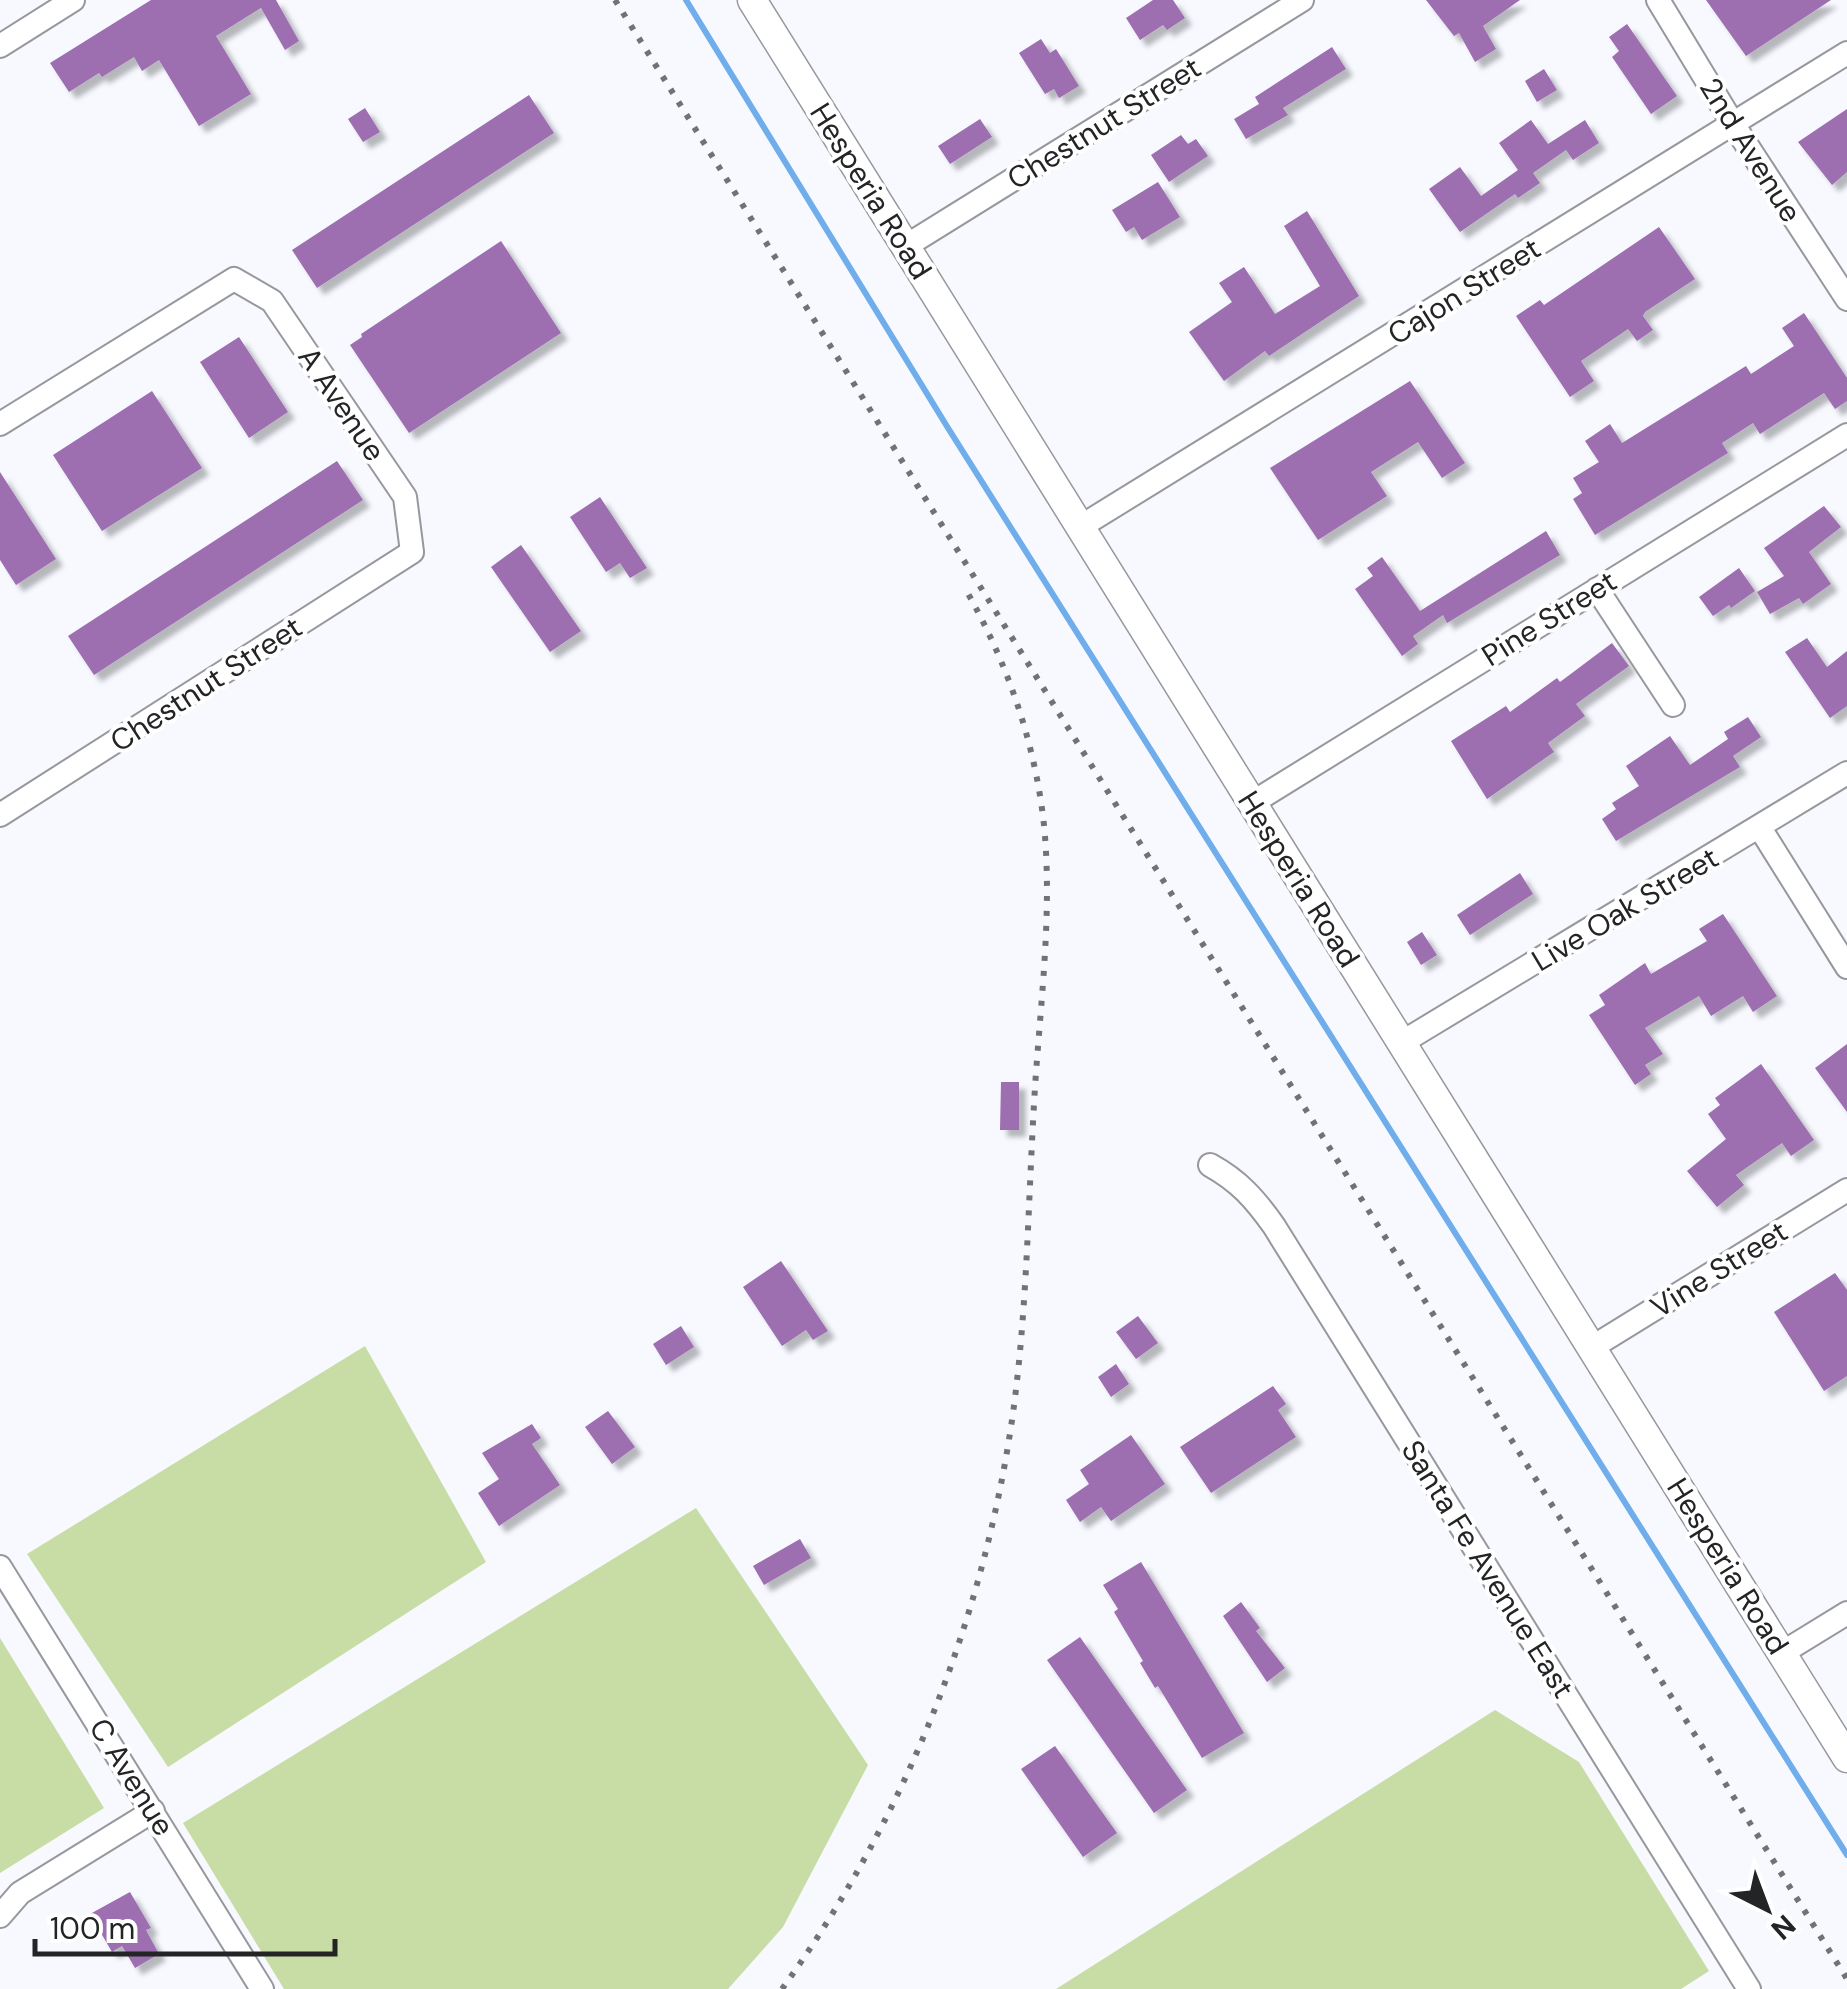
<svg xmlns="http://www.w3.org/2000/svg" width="1847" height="1989" font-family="'DM Sans',sans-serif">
<defs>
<filter id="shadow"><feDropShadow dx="7" dy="7" stdDeviation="2.5" flood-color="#0004"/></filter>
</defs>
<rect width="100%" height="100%" fill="#f7f9ff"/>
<path fill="#c8dca5" d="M365,1346L486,1562L168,1767L27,1554Z
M696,1508L868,1765L783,1927L728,1989H284L183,1823Z
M0,1638L104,1808L0,1873Z
M1495,1710L1579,1762L1709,1971L1681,1989H1056Z"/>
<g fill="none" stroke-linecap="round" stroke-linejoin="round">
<path stroke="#70adeb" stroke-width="6" d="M686,0L948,428L1847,1855"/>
</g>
<path fill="#9d6eb0" filter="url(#shadow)" d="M151,0H276L299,41L285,50L261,8L216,36L251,94L199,126L159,60L142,71L134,57L102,77L99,73L69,92L50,63Z
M1153,0H1173L1185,18L1167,30L1163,25L1140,40L1126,18Z
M1426,0H1520L1483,26L1496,49L1475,62L1459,33L1454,36Z
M1706,0H1831L1746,56Z
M1627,24L1677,96L1651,114L1612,57L1619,51L1609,37Z
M1041,39L1050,53L1056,49L1079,86L1059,98L1054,89L1045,94L1019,53Z
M1332,47L1346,69L1283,108L1288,115L1246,139L1234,119L1259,104L1255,97Z
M1544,69L1557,90L1537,102L1525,81Z
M529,95L554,133L317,288L292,250Z
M365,108L380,132L363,142L348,119Z
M1847,109V172L1832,185L1798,142Z
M980,119L992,137L950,164L938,146Z
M1531,120L1548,144L1585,120L1599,143L1573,160L1566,150L1533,173L1540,183L1518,198L1515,194L1460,232L1429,189L1460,167L1481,196L1518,170L1499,143Z
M1181,135L1188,144L1196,139L1208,156L1169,182L1151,155Z
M1158,182L1180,217L1142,240L1134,227L1126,232L1112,210Z
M1307,211L1359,296L1269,356L1265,351L1224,381L1189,332L1232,302L1219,283L1244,267L1275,314L1320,286L1284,226Z
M1659,227L1695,279L1645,312L1643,316L1653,330L1637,341L1628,329L1581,361L1594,381L1570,397L1516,316L1540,300L1544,305Z
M501,241L561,333L409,433L350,345L362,337L361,334Z
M1804,313L1847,378V401L1835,409L1824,393L1760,434L1753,423L1722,443L1728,453L1595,535L1573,499L1582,493L1573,478L1599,462L1585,441L1610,424L1622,443L1746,366L1751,374L1794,346L1782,328Z
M239,337L288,412L249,438L200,362Z
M1410,381L1465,463L1442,478L1418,442L1371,472L1387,496L1318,540L1270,468Z
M152,391L202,468L102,531L53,455Z
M337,461L363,500L94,675L68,636Z
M0,472L56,559L16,585L0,560Z
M600,497L647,568L630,578L620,563L606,572L570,517Z
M1824,506L1841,527L1809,552L1831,584L1803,604L1799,598L1770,614L1757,592L1784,576L1764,548Z
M1546,531L1560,555L1447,623L1443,615L1413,636L1418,644L1402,656L1355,589L1373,576L1367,568L1382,557L1420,611Z
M521,545L581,631L550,652L491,567Z
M1739,568L1755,591L1731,608L1729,605L1713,616L1699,597Z
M1807,638L1827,667L1847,651V706L1830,718L1785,652Z
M1612,643L1629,666L1576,704L1585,716L1548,743L1554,752L1487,799L1451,741L1506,706L1510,712L1557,678L1560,682Z
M1748,717L1761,737L1733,756L1740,767L1616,841L1602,819L1616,809L1612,803L1639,786L1626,766L1670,736L1690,765L1728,739L1724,732Z
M1520,873L1533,894L1470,935L1457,915Z
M1723,914L1777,996L1753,1012L1743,996L1711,1016L1699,996L1645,1028L1663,1054L1645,1065L1651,1074L1635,1085L1589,1015L1605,1005L1599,995L1645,963L1651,974L1707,941L1699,929Z
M1422,932L1437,955L1421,965L1407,942Z
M1847,1044V1112L1815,1068Z
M1761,1064L1814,1140L1791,1156L1782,1143L1736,1175L1744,1185L1717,1207L1687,1171L1726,1139L1708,1114L1720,1105L1715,1098Z
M1001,1082H1019V1130H1000Z
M781,1261L828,1331L813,1340L806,1330L782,1346L743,1287Z
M1835,1273L1847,1290V1376L1824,1391L1774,1312Z
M1138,1316L1158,1343L1136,1359L1116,1332Z
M681,1326L694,1347L666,1365L653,1344Z
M1116,1364L1129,1384L1111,1397L1098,1377Z
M1273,1386L1286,1404L1278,1410L1296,1437L1211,1493L1180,1447Z
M608,1411L635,1447L612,1464L585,1427Z
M532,1424L541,1438L532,1444L560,1485L499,1526L478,1493L499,1479L482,1453Z
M1131,1435L1165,1484L1111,1521L1101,1507L1080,1522L1066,1500L1089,1484L1080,1470Z
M800,1539L811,1558L764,1585L753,1566Z
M1141,1562L1244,1733L1202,1758L1158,1686L1155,1688L1140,1663L1143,1661L1114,1612L1118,1609L1103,1585Z
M1241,1602L1260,1628L1256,1631L1285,1668L1267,1682L1223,1616Z
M1080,1637L1187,1790L1154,1813L1047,1660Z
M1055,1746L1117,1833L1083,1857L1021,1769Z
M130,1892L151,1928L146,1930L159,1954L135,1968L122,1946L112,1952L90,1914Z"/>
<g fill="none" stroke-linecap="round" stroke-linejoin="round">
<defs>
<path id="minor" d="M1658,0L1733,124L1847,299
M0,46L73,0
M906,246L1302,0
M0,424L234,279L272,301L405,497L412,552L0,815
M1080,527L1847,53
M1597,589L1673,705
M1252,803L1847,435
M1760,828L1847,967
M1401,1043L1847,773
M1210,1165C1239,1181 1255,1199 1274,1226L1749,1989
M1591,1348L1847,1190
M0,1567L262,1989
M1782,1653L1847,1613
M0,1916L20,1893L153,1811"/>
<path id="major" d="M752,0L1847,1758"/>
</defs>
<use href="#minor" stroke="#96989e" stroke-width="26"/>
<use href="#major" stroke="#96989e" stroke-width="31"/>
<use href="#minor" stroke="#fff" stroke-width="22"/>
<use href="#major" stroke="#fff" stroke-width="28"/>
<path stroke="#717276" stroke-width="6" stroke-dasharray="5 10" stroke-linecap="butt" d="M615,0L1847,1979
M782,1989C904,1820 984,1620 1013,1413C1027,1311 1028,1207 1034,1104C1039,1013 1053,917 1044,825C1035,742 1007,662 966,590"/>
</g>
<g text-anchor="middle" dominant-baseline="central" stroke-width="8" stroke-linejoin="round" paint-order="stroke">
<g font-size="30" fill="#232426" stroke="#fff">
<text transform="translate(1104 123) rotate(-32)">Chestnut Street</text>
<text transform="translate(1751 150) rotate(58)">2nd Avenue</text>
<text transform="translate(871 191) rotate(58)">Hesperia Road</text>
<text transform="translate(1464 291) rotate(-32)">Cajon Street</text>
<text transform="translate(342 404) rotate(56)">A Avenue</text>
<text transform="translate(1549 618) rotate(-32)">Pine Street</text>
<text transform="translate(206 684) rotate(-33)">Chestnut Street</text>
<text transform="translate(1299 879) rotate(58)">Hesperia Road</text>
<text transform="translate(1625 909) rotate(-31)">Live Oak Street</text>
<text transform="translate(1719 1269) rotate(-32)">Vine Street</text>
<text transform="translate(1728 1566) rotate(58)">Hesperia Road</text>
<text transform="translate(1488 1569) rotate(58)">Santa Fe Avenue East</text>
<text transform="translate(132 1777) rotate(58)">C Avenue</text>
</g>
</g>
<g transform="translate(1767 1909) rotate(138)" stroke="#ffffff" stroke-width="8" paint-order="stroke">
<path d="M0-8L18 38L0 25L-18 38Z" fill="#232426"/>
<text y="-15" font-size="28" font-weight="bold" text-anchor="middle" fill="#232426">N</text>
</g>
<path d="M35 1939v15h300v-15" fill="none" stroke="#232426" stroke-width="5"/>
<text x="50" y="1939" font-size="30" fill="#232426" stroke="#ffffff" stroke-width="8" paint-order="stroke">100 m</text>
</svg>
